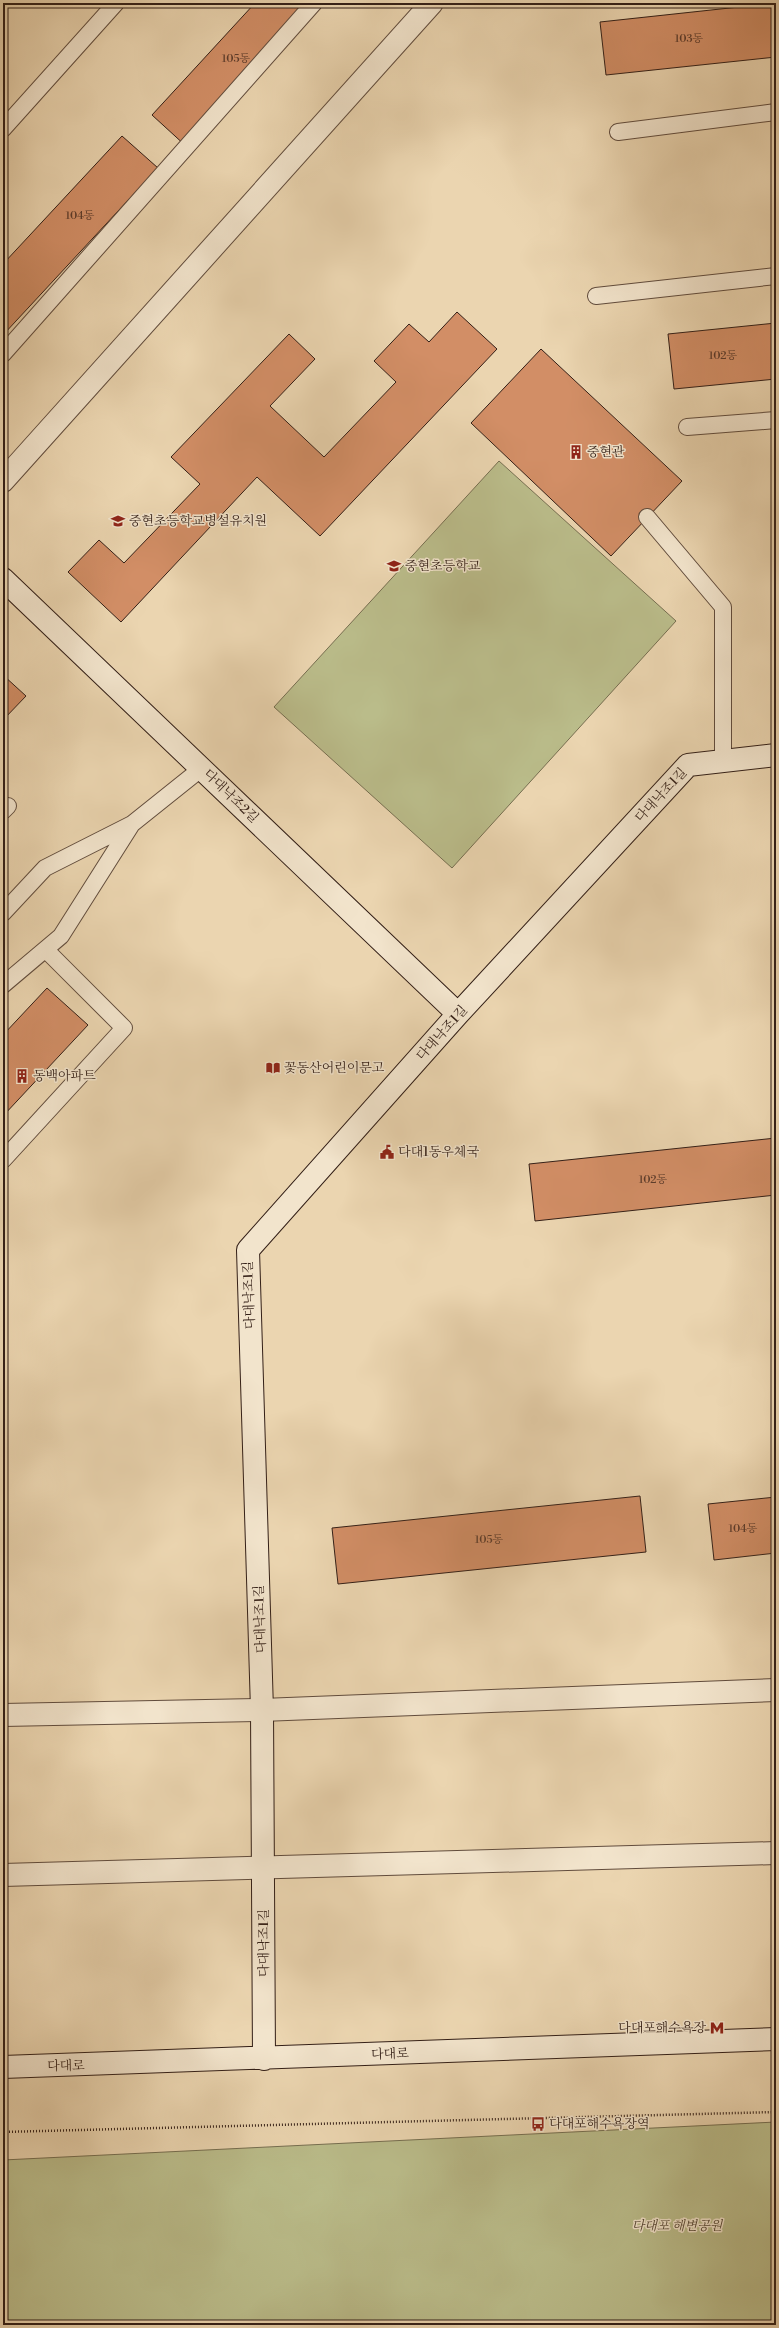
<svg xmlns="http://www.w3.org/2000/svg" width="779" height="2328" font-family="'Libre Bodoni','Noto Serif KR',serif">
<rect width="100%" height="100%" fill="#ebd5b0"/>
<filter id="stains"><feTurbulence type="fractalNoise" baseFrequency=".005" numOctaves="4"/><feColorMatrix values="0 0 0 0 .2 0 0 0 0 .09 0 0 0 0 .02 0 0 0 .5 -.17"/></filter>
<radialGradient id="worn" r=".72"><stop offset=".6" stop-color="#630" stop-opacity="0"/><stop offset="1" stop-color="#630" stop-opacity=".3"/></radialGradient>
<path fill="#babc8a" stroke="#766e50" d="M499,461L676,621L452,868L274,707Z
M776,2122V2325H3V2160Z"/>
<path fill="#d28e66" stroke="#331f17" d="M255,3H320L187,147L152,115Z
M776,3V57L606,75L600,22Z
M122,136L158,168L3,335V264Z
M457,312L497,349L320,536L257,477L121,622L68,572L99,540L124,563L200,484L171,457L289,334L315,359L270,406L324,457L396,382L374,361L409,324L429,342Z
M776,323V379L674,389L668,334Z
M541,349L682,481L611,556L471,423Z
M3,675L26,696L3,720Z
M47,988L88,1025L3,1116V1035Z
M776,1138V1195L535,1221L529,1164Z
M640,1496L646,1552L338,1584L332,1528Z
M776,1497V1553L714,1560L708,1504Z"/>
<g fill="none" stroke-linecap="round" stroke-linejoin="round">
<defs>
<path id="lane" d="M3,129L116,3
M618,132L776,112
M596,296L776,276
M3,354L314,3
M687,427L776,420
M647,517L723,607V761
M3,811L8,806
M3,913L45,868L132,824L202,768
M3,985L61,936L132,824
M3,1160L124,1028L46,950"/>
<path id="street" d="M3,481L432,3
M3,1715L262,1710L776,1690
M3,1875L776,1853"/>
<path id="secondary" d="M3,579L458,1014
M264,2059L262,1710L248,1250L458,1014L688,765L776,755
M3,2067L776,2039"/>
</defs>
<use href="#lane" stroke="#614c3d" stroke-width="18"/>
<use href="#street" stroke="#614c3d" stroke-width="24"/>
<use href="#secondary" stroke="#331f17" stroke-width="24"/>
<path stroke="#331f17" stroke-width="2.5" stroke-dasharray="1 2" stroke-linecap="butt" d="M3,2132L776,2112"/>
<use href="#lane" stroke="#f2e4cc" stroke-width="16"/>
<use href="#street" stroke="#f2e4cc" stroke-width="22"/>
<use href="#secondary" stroke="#f2e4cc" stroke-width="22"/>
</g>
<defs>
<symbol id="building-bare" viewBox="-9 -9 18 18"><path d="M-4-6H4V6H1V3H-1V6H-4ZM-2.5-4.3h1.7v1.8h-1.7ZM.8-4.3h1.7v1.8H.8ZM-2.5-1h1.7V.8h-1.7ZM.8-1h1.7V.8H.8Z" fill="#8f2418" stroke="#f2e4cc" stroke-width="2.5" paint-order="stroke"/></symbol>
<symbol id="school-bare" viewBox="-9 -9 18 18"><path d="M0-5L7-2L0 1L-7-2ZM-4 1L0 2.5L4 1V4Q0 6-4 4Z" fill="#8f2418" stroke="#f2e4cc" stroke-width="2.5" paint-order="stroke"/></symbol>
<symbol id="library-bare" viewBox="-9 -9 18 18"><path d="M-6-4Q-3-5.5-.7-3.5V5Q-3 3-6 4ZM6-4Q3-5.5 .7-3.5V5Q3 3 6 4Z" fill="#8f2418" stroke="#f2e4cc" stroke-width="2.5" paint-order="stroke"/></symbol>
<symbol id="civic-bare" viewBox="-9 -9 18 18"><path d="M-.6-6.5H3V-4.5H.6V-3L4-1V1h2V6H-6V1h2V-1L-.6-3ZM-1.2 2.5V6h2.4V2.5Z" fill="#8f2418" stroke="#f2e4cc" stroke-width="2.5" paint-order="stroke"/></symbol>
<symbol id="metro-bare" viewBox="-9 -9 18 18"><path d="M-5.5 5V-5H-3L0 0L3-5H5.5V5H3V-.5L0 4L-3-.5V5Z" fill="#8f2418" stroke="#f2e4cc" stroke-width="2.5" paint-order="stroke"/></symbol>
<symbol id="bus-bare" viewBox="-9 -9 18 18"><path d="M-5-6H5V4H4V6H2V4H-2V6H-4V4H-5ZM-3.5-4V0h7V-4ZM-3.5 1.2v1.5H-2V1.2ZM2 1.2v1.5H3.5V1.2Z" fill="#8f2418" stroke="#f2e4cc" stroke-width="2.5" paint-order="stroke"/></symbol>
</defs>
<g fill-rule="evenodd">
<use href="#building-bare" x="566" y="442" width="20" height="20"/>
<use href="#school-bare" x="108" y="511" width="20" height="20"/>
<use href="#school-bare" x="384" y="556" width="20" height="20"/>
<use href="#library-bare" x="263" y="1058" width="20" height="20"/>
<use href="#building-bare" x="12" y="1066" width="20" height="20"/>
<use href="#civic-bare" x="377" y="1142" width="20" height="20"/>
<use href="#metro-bare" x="707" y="2018" width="20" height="20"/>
<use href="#bus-bare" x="528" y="2114" width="20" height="20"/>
</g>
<g text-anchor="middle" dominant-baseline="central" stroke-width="3" stroke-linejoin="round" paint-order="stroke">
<g font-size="11" fill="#5b3b2b">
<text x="689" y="39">103동</text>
<text x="236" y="59">105동</text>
<text x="80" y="216">104동</text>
<text x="723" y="356">102동</text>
<text x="653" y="1180">102동</text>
<text x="743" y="1529">104동</text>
<text x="489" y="1540">105동</text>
</g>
<g font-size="13" fill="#331f17" stroke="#f2e4cc" text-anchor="start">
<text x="587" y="452">중현관</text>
<text x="129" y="521">중현초등학교병설유치원</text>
<text x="405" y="566">중현초등학교</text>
<text x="284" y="1068">꽃동산어린이문고</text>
<text x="33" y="1076">동백아파트</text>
<text x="398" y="1152">다대1동우체국</text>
<text x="706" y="2028" text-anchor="end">다대포해수욕장</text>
<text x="549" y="2124">다대포해수욕장역</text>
</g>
<g font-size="13" fill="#331f17" stroke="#f2e4cc">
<text transform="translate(661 795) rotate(-47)">다대낙조1길</text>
<text transform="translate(231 796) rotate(44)">다대낙조2길</text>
<text transform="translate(442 1033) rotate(-48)">다대낙조1길</text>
<text transform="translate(249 1295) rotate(-92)">다대낙조1길</text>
<text transform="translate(260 1619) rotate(-92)">다대낙조1길</text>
<text transform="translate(264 1943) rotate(-90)">다대낙조1길</text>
<text transform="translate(390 2054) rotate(-2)">다대로</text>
<text transform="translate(66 2066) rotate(-1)">다대로</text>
</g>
<g font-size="13" font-style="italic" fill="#554634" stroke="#f2e4cc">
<text x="677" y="2226">다대포 해변공원</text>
</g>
</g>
<rect width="779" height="2328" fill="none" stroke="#ebd5b0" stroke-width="16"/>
<rect x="4" y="4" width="771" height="2320" fill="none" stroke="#331f17" stroke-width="2"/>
<rect x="8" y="8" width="763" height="2312" fill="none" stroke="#331f17"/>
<rect width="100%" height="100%" filter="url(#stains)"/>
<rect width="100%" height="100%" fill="url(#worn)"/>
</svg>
